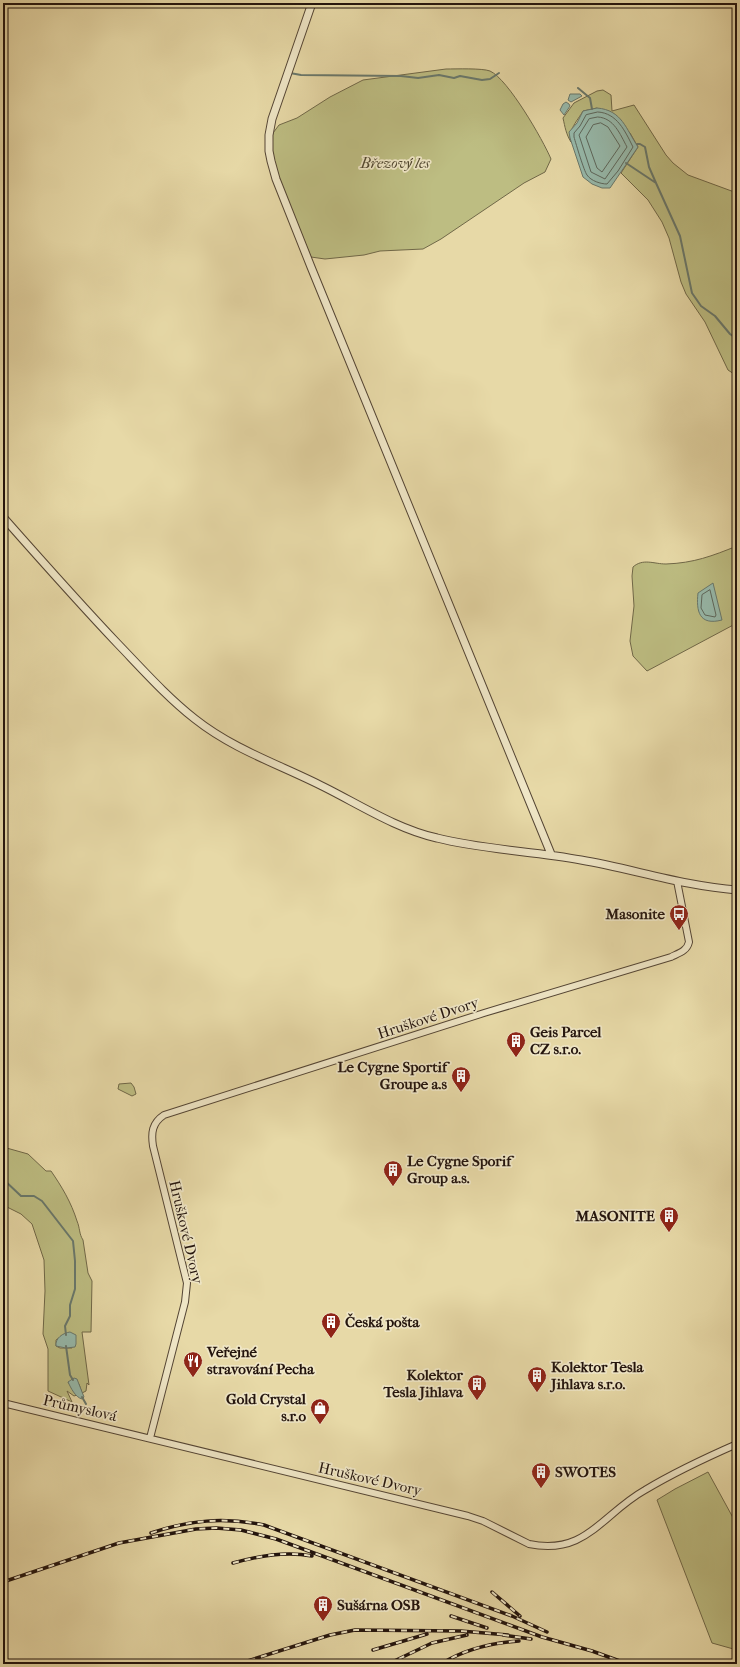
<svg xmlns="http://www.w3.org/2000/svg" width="740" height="1667" font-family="'IM FELL French Canon',serif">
<rect width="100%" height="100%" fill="#e7d9a7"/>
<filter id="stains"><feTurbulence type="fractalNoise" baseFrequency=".005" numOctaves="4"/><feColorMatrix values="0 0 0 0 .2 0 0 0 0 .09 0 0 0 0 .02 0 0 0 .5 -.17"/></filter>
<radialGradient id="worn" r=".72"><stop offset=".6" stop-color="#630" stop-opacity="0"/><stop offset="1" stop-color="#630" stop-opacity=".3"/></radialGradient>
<path fill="#bdbd82" stroke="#706848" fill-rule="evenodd" d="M446,69C456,69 482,68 490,71C508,79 543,140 551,159L545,172L524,183L441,239L423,249L380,251L364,255L325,259L311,257L276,171L272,154L271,142L273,133L279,125L297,118L330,97L363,80Z
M603,90L611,95L612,111L634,105L666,155L673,163L688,175L737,193V376L728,370L705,322L686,294L681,282L669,238L662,222L648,200L621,173L638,147L630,133L597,108L583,111C578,120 567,131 571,142C566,134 565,127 563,118L574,103L597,91Z
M737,546V623L647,671L633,656L630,641L634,606L632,576L633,567C643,558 654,564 666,564C694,563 712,556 737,546Z
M131,1083L134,1087L136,1094L132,1096L118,1089L119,1084Z
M3,1147L28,1154L46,1171H51C62,1187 71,1202 77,1221C80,1228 79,1234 83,1240L88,1273L92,1281L91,1332H82L89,1385L87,1383L86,1391L82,1393L79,1384L68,1382L77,1395L74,1396L67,1391L72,1402L48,1391V1349L43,1334L45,1291L44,1260L32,1224L21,1214L3,1205ZM66,1333L72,1348H60L56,1346V1340Z
M708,1472L737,1525V1650L712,1643L657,1500L675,1489Z"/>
<path fill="#97baac" stroke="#69786c" d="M570,94H580L582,96L571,102L568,100Z
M566,102L569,104L570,106L564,115L560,110L563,104Z
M597,108C622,110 626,129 638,147L610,188H602L592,184L583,177L570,138L569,132L577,123L583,111Z
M713,583L722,620C699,626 696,611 698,593Z
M70,1332L76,1335V1344L75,1347L66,1348L56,1346C55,1338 63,1333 70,1332Z
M74,1378L77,1379L84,1397L82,1399C75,1397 71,1388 68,1382Z"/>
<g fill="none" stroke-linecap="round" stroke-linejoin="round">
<path stroke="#5d675c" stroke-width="1" d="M598,112C617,113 625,131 633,147L618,171L607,184C601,184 591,181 587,175C584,171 576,144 574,137V133L580,126L586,115Z
M598,117C614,118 620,134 627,147L605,179L591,172L579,135L589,119Z
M601,123L608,127L620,146L602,172L597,168L586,137L593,125Z
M710,590L716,615L715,617L705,615L701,608L702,595Z"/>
<path stroke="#69786c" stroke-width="2" d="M290,73L301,75L401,76L418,78L439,75L454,78L460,76L482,80L490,79L499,73
M578,88L590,98L592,109
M637,144H640L645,147L649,167L656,183
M626,163L656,183L680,236L692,293L701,306L715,316L730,334L737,339
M3,1179L21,1196H34L42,1201L73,1241L75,1261V1289L70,1305V1316L65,1326L66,1335
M66,1346L70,1375L73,1380
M82,1397L86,1404"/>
<defs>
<path id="minor" d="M3,1403L468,1516L483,1521L529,1544C586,1556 602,1514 645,1490C675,1472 705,1458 737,1444
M150,1438L185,1302L187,1283L153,1146C151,1133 152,1123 164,1115L484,1013L671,957C679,953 687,951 689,942L677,881"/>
<path id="tertiary" d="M312,3L272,119L269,135V151L271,161L276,179L311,267L551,854
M3,517C41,560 79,603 118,644C143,670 167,697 195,719C234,750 281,765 324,787C360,805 397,829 437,838C484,850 534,851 581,860C633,869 684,886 737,890"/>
</defs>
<use href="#minor" stroke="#544534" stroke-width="8"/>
<use href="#tertiary" stroke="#544534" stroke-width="9"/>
<use href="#minor" stroke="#efe6c6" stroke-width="6"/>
<use href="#tertiary" stroke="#efe6c6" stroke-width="7"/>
<defs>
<path id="rail" d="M151,1533C190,1520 223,1517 264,1525L512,1616L547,1632
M233,1563C259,1556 285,1551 312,1556
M3,1582L119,1543L196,1529L216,1528L241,1530L276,1539L542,1637L592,1651L628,1664
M492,1592L520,1616
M451,1616L487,1628
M503,1635L531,1639
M373,1650L427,1634
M238,1664L330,1635L355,1630L461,1631L508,1635
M388,1664L432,1643L467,1635
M441,1664C465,1649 491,1643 519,1641"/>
</defs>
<use href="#rail" stroke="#23140d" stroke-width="3.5"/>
<use href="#rail" stroke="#efe6c6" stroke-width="2" stroke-dasharray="6" stroke-linecap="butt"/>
</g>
<defs>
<symbol id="bus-pin" viewBox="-11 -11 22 30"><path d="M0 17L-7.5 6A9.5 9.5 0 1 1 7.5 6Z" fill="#8f2418" stroke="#efe6c6"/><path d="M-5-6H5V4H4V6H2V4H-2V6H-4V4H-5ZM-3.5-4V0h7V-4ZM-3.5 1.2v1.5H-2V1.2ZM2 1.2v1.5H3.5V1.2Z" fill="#fff"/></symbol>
<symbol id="building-pin" viewBox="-11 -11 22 30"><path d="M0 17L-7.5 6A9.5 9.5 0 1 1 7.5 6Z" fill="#8f2418" stroke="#efe6c6"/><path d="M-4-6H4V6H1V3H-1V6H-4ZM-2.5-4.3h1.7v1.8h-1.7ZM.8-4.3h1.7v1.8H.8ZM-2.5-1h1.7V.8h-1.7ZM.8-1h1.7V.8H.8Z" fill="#fff"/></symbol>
<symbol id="restaurant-pin" viewBox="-11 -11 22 30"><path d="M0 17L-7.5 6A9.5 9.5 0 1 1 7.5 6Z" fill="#8f2418" stroke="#efe6c6"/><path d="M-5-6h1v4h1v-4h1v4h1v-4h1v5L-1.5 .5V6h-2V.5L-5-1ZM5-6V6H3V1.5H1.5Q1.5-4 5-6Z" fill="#fff"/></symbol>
<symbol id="shop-pin" viewBox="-11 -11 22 30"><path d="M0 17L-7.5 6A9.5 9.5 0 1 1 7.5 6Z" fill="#8f2418" stroke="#efe6c6"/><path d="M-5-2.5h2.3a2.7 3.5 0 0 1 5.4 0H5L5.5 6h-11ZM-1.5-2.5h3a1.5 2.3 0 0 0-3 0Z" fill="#fff"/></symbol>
</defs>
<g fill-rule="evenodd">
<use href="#bus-pin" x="668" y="903" width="22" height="30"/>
<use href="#building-pin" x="505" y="1030" width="22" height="30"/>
<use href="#building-pin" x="450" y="1065" width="22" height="30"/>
<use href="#building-pin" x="382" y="1159" width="22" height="30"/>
<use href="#building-pin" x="658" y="1205" width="22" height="30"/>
<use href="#building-pin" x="320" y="1311" width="22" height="30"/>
<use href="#restaurant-pin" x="182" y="1350" width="22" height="30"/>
<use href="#building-pin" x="526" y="1365" width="22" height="30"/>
<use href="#building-pin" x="466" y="1373" width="22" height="30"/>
<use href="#shop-pin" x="309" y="1397" width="22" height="30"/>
<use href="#building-pin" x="530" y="1461" width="22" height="30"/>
<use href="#building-pin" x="312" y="1594" width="22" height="30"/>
</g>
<g text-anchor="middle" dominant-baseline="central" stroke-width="3.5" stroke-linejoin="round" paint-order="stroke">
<g font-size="15" font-style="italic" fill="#514730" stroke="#efe6c6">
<text x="395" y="163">Březový les</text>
</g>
<g font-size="15" font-weight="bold" fill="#23140d" stroke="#efe6c6" text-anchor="start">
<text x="665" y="914" text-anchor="end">Masonite</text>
<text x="530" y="1032">Geis Parcel<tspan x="530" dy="17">CZ s.r.o.</tspan></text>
<text x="447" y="1067" text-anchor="end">Le Cygne Sportif<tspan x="447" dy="17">Groupe a.s</tspan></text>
<text x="407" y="1161">Le Cygne Sporif<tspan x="407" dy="17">Group a.s.</tspan></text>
<text x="655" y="1216" text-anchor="end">MASONITE</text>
<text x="345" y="1322">Česká pošta</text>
<text x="207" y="1352">Veřejné<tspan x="207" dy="17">stravování Pecha</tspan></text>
<text x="551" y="1367">Kolektor Tesla<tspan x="551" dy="17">Jihlava s.r.o.</tspan></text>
<text x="463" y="1375" text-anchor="end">Kolektor<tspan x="463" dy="17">Tesla Jihlava</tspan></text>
<text x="306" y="1399" text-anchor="end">Gold Crystal<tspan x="306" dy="17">s.r.o</tspan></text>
<text x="555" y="1472">SWOTES</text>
<text x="337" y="1605">Sušárna OSB</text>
</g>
<g font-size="15" fill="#23140d" stroke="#efe6c6">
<text transform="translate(428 1018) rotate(-18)">Hruškové Dvory</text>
<text transform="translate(186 1232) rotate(77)">Hruškové Dvory</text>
<text transform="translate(80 1408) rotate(13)">Průmyslová</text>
<text transform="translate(370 1479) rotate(13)">Hruškové Dvory</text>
</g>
</g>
<rect width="740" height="1667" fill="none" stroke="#e7d9a7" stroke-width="16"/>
<rect x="4" y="4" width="732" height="1659" fill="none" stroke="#23140d" stroke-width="2"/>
<rect x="8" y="8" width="724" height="1651" fill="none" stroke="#23140d"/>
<rect width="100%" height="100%" filter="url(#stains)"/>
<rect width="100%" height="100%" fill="url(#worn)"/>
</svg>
